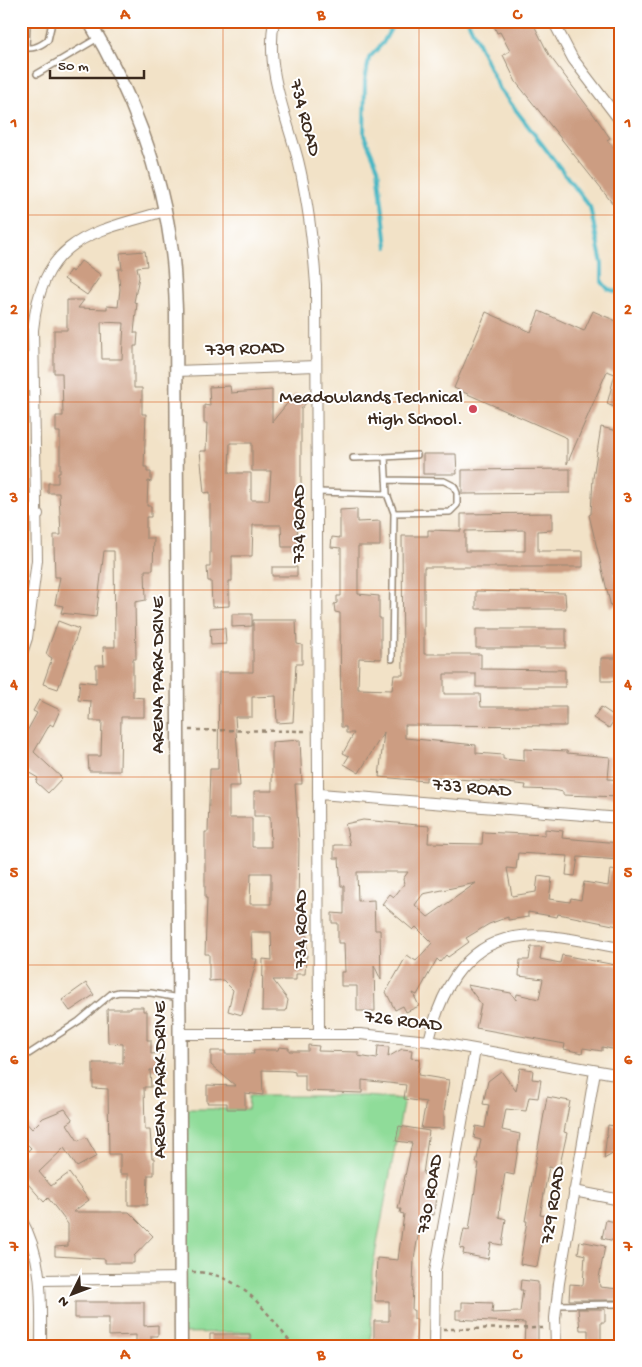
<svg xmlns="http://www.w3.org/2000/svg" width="642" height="1367" font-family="'Gochi Hand',sans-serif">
<rect width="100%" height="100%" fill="#fff"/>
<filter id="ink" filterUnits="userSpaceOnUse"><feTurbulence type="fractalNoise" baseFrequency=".02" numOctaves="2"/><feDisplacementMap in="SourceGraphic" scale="10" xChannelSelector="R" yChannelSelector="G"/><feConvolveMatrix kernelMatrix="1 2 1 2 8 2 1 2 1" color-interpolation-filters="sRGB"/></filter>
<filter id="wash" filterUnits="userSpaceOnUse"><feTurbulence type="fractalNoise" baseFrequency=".0096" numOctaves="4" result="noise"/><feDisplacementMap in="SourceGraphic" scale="20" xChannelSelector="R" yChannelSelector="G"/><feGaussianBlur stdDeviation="1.12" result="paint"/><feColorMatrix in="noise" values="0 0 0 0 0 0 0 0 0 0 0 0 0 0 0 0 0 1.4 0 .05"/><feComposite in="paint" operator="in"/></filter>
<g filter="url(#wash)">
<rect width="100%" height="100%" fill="#f2e2c7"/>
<path fill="#8fdc99" stroke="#65835c" d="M249,1096H363L404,1099L372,1271L371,1346H251V1332L180,1333V1109H248Z"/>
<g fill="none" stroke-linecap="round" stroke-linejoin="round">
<path stroke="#49b7c4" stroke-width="4" d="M468,21L499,88L590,207L602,264V282L608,289L621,293
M387,247L378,168L364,135L365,81L369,58L383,43L395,21"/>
</g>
<g id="blocks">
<path fill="#cc9d82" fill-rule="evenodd" d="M492,21H532L549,55L594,115L610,138L607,140L621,157V214L516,82L503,55L510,51L500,32L497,33Z
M145,251L147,266L137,267L139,277L134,302L137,303L134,333H138L137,346H134V388H142V414H146L144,467H147V472H151V482L148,481L147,506H151V517H146V538H154L153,570H145L146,600L135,602L136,659H133V697L144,698V717H121L120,771H89L88,756H101L102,721H90L91,701L78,700L80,681L96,683V665H104L103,647H115L114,551H104L96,617L61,613L63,606L55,604L60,577H55L54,546V535H61L59,493H48V483H58V473H60V432H56V416H63L62,373H54V330H67V300H84L78,308L107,309V306L118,307L120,289L118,269H122L120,253ZM101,322L124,323L122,359H102Z
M81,261L101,275L87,295L64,279L70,270L73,272Z
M539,311L584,331L593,311L621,323V410L607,404L615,374L607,371L567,464V438L454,388L486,312L531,332Z
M230,386L231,393L272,390V422L295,394L306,403L301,409V523H297L298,547H282L281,525H253L252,556H232V581H229V606L212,607L211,581H208L207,567H210V492L204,493L200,451H206L207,423H204V405L210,406L209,387ZM230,443H252V471H271L269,500H251V473H229Z
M601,427L621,432V572L614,573L620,589L618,590L621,603L611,607L589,515L591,514L593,478Z
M423,454H456L457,474H423Z
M570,469V493L462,494V470Z
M357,509V522L380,521V546H358V594L379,596V618H381V659L359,658L358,689L392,690L394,675H403L402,536H428V530L461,531V514L552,513V530L538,531V551H583V567H424V654H481V669L565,670V687H476V674H444V694H480L481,707H566V726L405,725V738L476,745V753L503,755V759L524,761V749L567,751V753L610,757L608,779L621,780V797L563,795V792L554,790L525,789L526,785L487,781L426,777V781L379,777L384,732L359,773L344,764L349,756L343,753L354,733H346V727H341L340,613L335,612L334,604L337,603V596H341V548L331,547L332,537L340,538V510ZM525,530V551H465V531Z
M272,567H297V576H272Z
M476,591L565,593L566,609H476Z
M232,614H252V626L232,627Z
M253,620H296L297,644L302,645V664H296L293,722L277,723L276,696L252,697V717H235L240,786H229V818H252V847H271L270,816H254V791H272V742L300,740L302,784H295L299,843L298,910H305L307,957H306L305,974H296V980H273L288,1000L286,1011H262L263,959L272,960L271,932H251L252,959H257L242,1015L228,1011L233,990L223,980L209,981V954H205L207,898H205V832H208L210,769H218L219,672H253ZM251,873H271V904H250Z
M58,621L79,629L58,689L43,684L52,658L46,654Z
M225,628L226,644L211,645L210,629Z
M476,629H566V648H476Z
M601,658H621V681H601Z
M39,700L60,710L53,726L50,724L34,752L62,778L48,793L36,782L38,778L21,768V742L37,713L33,711Z
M601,707L616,717L609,728L593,718Z
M363,820L429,826L428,843L482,844L483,832L545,835V829L563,831L562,838L620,843L619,860L578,857L575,876L566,875L568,856L518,853L516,869L507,868L512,896L536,892L538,876L552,878L549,899L570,902L571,898L581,900L584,882L608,886L610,870L621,871V922L618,926L569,916L558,914L557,917L528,912V917L508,920V917L489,924L466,938L469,942L448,957L446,955L440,962L437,959L417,995L413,993L419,1006L406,1012L403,1006L395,1010L386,992L407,955L416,961L432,943L416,927L413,930L382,904L390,894L394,897L404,884L403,879L408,872H357L358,901L374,900L375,930H380L381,980L374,965L375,1011H357V986H341V972H345L344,943H338V923H332V913L344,914V886H341L339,858H334V845H350L345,824ZM476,883L428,917L415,905L423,894Z
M531,947H542L540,959L560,963L562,955L621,966V1045H618L617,1050L602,1047V1051L583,1048L582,1053L564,1049L565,1044L476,1028L481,1004L467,985L511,993L516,1000L517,994L539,999L543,979L519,976L520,960H529Z
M86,983L94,995L70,1011L62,1000Z
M131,1007H143V1011H147V1040H151V1054L163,1053L164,1070H150L151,1087H144L145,1130H150L152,1158H154V1175H148L147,1205H128V1174H120V1154H109L108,1089L93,1088V1063H123V1044L108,1043L107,1009H131Z
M308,1045L319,1046L318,1051L358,1052V1056L377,1059L378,1046L389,1047L388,1057L402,1049L412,1050L411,1058L420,1059L418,1075L449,1080L444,1112V1129L421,1128L426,1102L404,1099L406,1085L362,1080V1093L305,1091V1075H295V1072L291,1071L262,1070L263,1095L245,1093V1109H227V1103H207V1085L236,1086L211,1065V1051H225V1054H254L253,1050H278L279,1047L289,1048V1051H308Z
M520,1068L533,1070L532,1079L541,1080L538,1098L529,1097L526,1111L506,1109L502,1130L520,1134L514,1175L505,1173L500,1205L499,1217L506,1219L502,1245L491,1243L488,1259L463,1254L464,1249L460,1248L464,1229L469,1230L479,1163H476L481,1140L474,1138L476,1126L485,1128L489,1105L483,1104L488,1081L501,1071L516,1091Z
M547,1097L570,1101L564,1132L567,1133L559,1169L549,1167L540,1215L546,1216L537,1267L520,1264L527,1221H525Z
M65,1109L73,1120L67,1124L78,1141L86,1137L97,1156L77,1167L64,1148L39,1172L51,1186L69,1173L89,1200L73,1212H129L153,1236L134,1256V1263H105V1259L55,1256V1247L68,1246V1224L48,1198L44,1202L21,1176V1157L31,1148L21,1138V1117L32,1129L43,1118Z
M608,1125L621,1127V1149L604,1159Z
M399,1126L429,1131L423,1174L428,1175L425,1191L436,1194L434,1215L422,1213L414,1259L412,1310H414V1319H417L416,1346L374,1344V1321H389V1301H375L377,1258L398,1260L404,1214L400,1213L401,1209H398L412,1143L396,1141Z
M606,1220L621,1223L619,1242L602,1238Z
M580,1241L605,1246L599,1278L600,1287L619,1289L618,1300H569L570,1284L583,1285L585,1255L578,1253Z
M521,1280L538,1282V1346H524L525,1323L456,1319V1310H462V1302L493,1303L492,1313L520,1312L523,1290H520Z
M75,1302H144V1326L158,1325V1336H151V1346H136V1335L109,1336V1318H75Z
M578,1309H605V1322H601V1346H588V1330H580Z
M210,1334H250V1346H210Z"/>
</g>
</g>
<g filter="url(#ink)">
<use href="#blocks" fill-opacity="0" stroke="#968672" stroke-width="1"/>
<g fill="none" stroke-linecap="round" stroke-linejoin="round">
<defs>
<path id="service" d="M21,46C31,51 40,46 48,40L51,27L49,21
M21,59L26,48L27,21
M37,74L98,38
M385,457L417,455
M353,458L385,457L387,494L394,513L392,659
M386,480L444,481L454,486L457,493V505L450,512L394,513
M317,492L387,494
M21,1059L79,1021L111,994L119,992L151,993L179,998
M557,1305L617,1304"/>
<path id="minor" d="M274,21C265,68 286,115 298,160C308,201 313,243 316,285L319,1032
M553,21L573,59L621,122
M176,371L316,366
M21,513L38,514
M21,656L27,638L37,560L33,330C42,238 90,233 165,211
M320,794L621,818
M179,1034H360L429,1041L621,1075
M429,1041C439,996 462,946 514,937C545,931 589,943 621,948
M574,1191L621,1200
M21,1219C44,1259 41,1301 41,1346
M41,1280L181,1278
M434,1346L435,1272L475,1050
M556,1346L555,1318L559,1283L595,1071"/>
<path id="tertiary" d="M89,21C131,91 162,171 172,252C175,271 175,291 176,309L181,1346"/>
</defs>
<use href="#service" stroke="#968672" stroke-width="8"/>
<use href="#minor" stroke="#968672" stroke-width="12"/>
<use href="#tertiary" stroke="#968672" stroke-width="15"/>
<path stroke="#968672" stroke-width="2.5" stroke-dasharray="4 4" stroke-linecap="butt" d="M189,730L308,731
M192,1272C241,1272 266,1311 293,1346
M443,1329L545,1328"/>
<use href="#service" stroke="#fff" stroke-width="5"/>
<use href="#minor" stroke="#fff" stroke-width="10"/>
<use href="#tertiary" stroke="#fff" stroke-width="12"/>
</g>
</g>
<path fill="none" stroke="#d7540e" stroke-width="1" stroke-opacity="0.55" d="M223,21V1346M419,21V1346M21,215H621M21,402H621M21,590H621M21,777H621M21,965H621M21,1152H621"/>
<circle fill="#d1495b" stroke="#fff" stroke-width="2" cx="473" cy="409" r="5"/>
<g text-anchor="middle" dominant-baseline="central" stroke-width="4" stroke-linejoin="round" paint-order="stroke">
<g font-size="19" fill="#3b2a1e" stroke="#fff">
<text transform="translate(304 118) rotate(75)">734 ROAD</text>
<text transform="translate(245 350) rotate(-2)">739 ROAD</text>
<text transform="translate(300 524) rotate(-90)">734 ROAD</text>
<text transform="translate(159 675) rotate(-90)">ARENA PARK DRIVE</text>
<text transform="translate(472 789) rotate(5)">733 ROAD</text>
<text transform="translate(302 929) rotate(-90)">734 ROAD</text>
<text transform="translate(403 1022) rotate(7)">726 ROAD</text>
<text transform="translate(161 1080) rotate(-90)">ARENA PARK DRIVE</text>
<text transform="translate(431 1194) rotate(-80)">730 ROAD</text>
<text transform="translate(554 1205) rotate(-81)">729 ROAD</text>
</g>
<g font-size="19" fill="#3b2a1e" stroke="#fff" text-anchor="end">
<text x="463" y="398">Meadowlands Technical<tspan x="463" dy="22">High School.</tspan></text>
</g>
</g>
<rect width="642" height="1367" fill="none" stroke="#fff" stroke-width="55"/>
<g transform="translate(72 1294) rotate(228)" stroke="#ffffff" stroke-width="4" paint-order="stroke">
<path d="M0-4L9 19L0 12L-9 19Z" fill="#3b2a1e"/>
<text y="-8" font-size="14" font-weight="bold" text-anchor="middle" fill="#3b2a1e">N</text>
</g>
<path d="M50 70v8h94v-8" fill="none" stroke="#3b2a1e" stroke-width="2.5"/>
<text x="58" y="70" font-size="15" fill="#3b2a1e" stroke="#ffffff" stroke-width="4" paint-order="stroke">50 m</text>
<rect x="28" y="28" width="586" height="1312" fill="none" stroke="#d7540e" stroke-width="2"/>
<g font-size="16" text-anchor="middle" font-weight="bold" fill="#d7540e">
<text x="125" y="19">A</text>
<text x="321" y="19">B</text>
<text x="517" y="19">C</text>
<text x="14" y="127">1</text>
<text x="628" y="127">1</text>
<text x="14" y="314">2</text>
<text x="628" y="314">2</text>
<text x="14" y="502">3</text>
<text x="628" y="502">3</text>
<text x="14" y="689">4</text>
<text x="628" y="689">4</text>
<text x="14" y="877">5</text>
<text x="628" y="877">5</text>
<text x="14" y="1064">6</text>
<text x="628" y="1064">6</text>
<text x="14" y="1251">7</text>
<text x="628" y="1251">7</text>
<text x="125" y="1359">A</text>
<text x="321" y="1359">B</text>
<text x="517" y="1359">C</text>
</g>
</svg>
